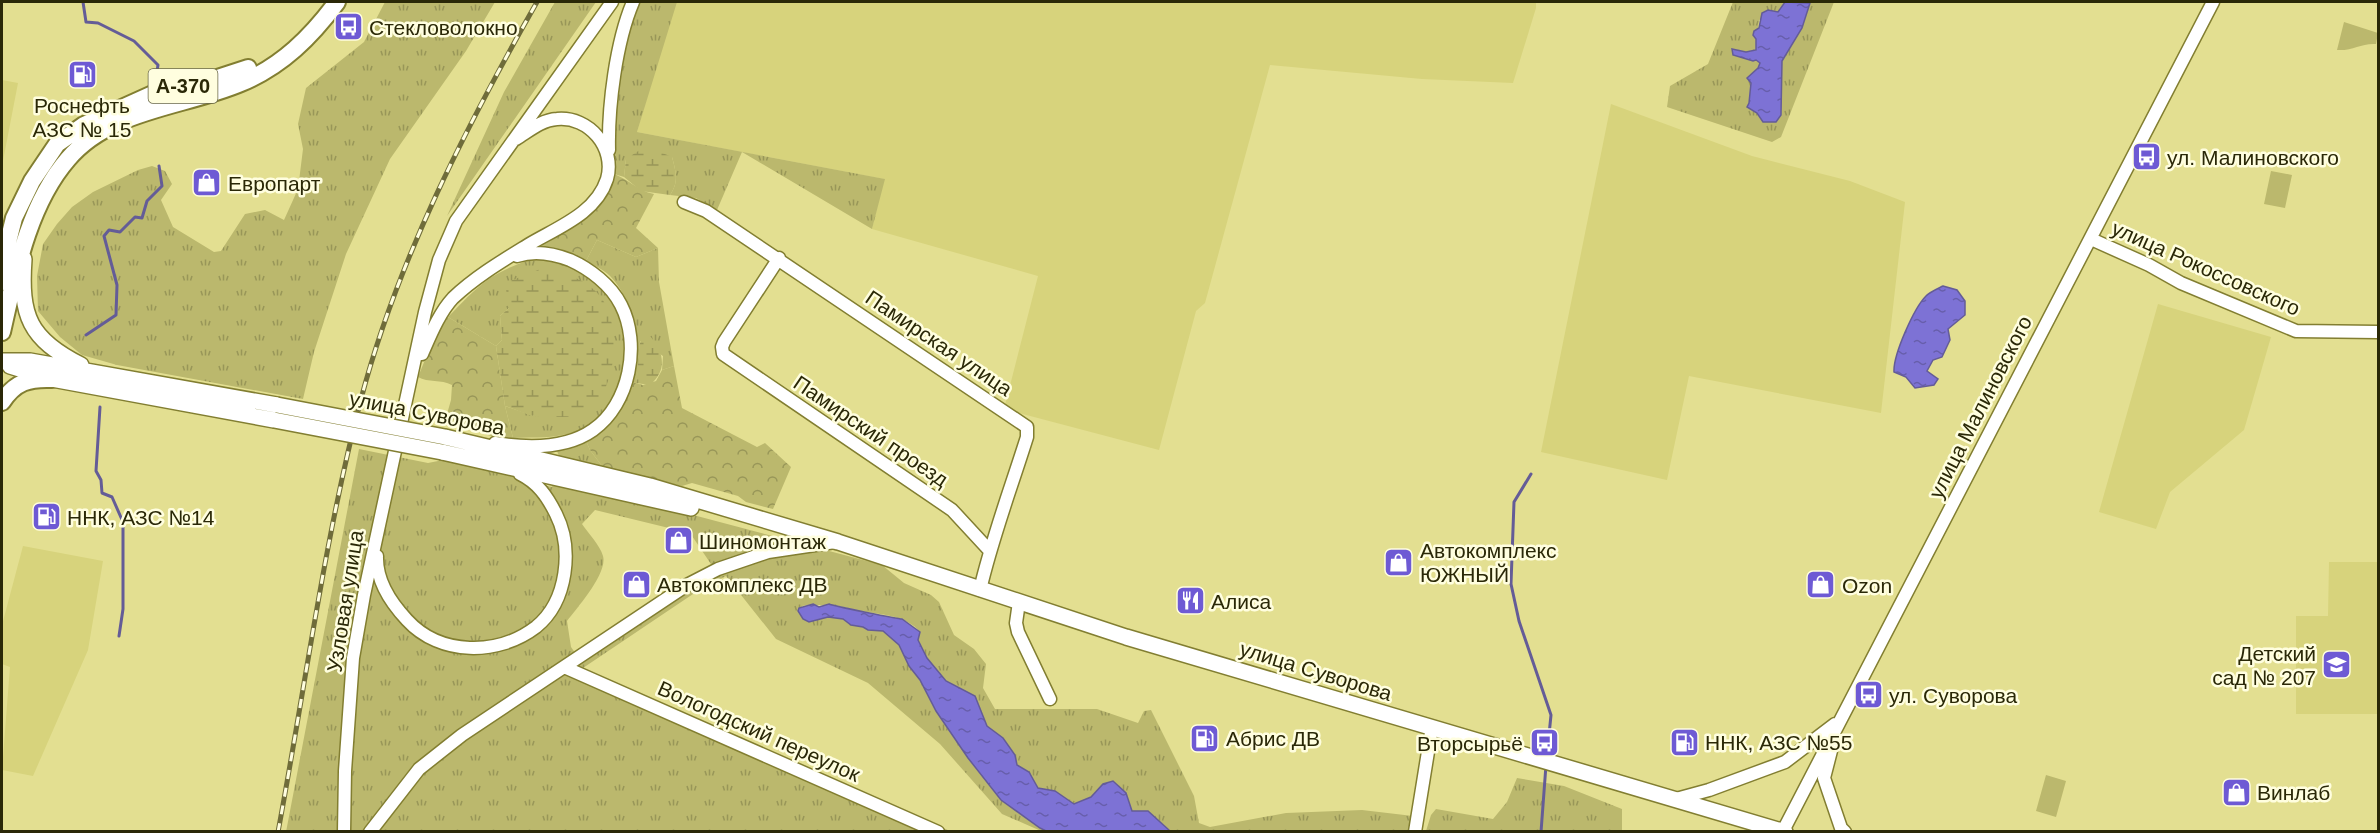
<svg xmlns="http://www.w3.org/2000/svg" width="2380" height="833" font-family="Arial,sans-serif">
<defs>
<pattern id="grass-tufts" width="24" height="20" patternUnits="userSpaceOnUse" patternTransform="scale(1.5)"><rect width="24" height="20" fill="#bbb86d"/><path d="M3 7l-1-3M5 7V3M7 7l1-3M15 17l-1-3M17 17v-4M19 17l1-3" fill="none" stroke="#989658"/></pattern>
<pattern id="forest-crowns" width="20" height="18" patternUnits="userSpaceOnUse" patternTransform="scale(1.5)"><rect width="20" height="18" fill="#bbb86d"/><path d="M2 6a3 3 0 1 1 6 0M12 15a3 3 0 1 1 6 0" fill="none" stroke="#989658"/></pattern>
<pattern id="wetland-marsh" width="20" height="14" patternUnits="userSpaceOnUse" patternTransform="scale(1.5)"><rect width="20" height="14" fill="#bbb86d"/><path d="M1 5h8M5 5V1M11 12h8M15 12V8" fill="none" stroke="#989658"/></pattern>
<pattern id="water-ripples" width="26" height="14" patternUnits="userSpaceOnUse" patternTransform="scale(1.5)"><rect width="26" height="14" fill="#7d72d5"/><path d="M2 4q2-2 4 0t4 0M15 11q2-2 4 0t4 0" fill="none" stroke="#675eab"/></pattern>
</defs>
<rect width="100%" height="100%" fill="#e3df91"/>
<path fill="#d7d37c" d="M675,2H1536V8L1513,83L1422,79L1270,65L1205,303L1196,311L1159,450L1004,409L1038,276L872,229L884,179L637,132Z
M2,80L18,83L2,166Z
M1611,104L1752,156L1850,181L1905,202L1881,413L1689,376L1667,480L1541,452Z
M2158,304L2271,337L2244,430L2170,492L2156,529L2099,512Z
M23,546L103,561L88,650L33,776L2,770L10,667L2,664V625Z
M2329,562H2378V714H2296V616H2328Z"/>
<path fill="url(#grass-tufts)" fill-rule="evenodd" d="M385,2H495L466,51L390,159L346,254L314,352L303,399L117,365L82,355L60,337L38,311L37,276L43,244L57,224L72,207L93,192L138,170L152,166L165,171L172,184L161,200L173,227L214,252L221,251L245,214L265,210L284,220L298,189L303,149L298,124L306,88L364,42Z
M555,2H596L447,216L504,92Z
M637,2H677L637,132L885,179L872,229L742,152L717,210L696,198L670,195C679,182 676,172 672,157L626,159L624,177L611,173L622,49Z
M1733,2H1785L1778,13L1759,20L1756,50L1747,52L1733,49L1760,63L1751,83L1749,103L1781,115L1782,61L1802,28L1809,2H1834L1781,137L1772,142L1667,107L1670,86L1708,64Z
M597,240L636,257L658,248L659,282L674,366L662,370L663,356L640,341L639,367L636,383L631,382C632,343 639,306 610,276C604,270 594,265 586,261Z
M530,260C544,260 558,259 571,265C586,272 604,288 612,302C635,344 624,411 577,431C557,439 534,437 513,438L505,406L534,416L509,308L500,316L502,340L496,346L448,317C477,287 489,273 530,260Z
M586,441L590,450L602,466L559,456L557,451Z
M359,449L428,463L443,460L495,468L521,480L552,487L556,482L697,516L882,565L904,583L931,595L939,602L954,635L974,649L986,664L983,688L995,709H1097L1138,723L1144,711L1151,710L1194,796L1199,823L1210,827L1286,813L1362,810L1413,816L1410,831H1170L1162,823L1132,811L1126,793L1103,784L1091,797L1074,804L1055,791L1038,788L1029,772L1017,765L1015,755L1003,738L987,726L975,697L946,681L927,658L918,640L920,632C906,614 875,614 853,610C845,605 812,604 802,606L801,614L809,621L828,617L843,619L851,625L863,627L868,630L883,631L900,645L909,666L920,680L936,711L968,758L1001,800L1040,828L1048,831H1041L1002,814L940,744L868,683L776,639L726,576L696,592L583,668L950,831L286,832ZM595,510L673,529L692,536L715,570L578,657L571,647L567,621C577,608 608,573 603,556C600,545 588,533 582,524Z
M1517,778L1564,786L1622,809V831H1426L1431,815L1436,809L1493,819L1507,802Z"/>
<path fill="url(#forest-crowns)" d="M611,173C628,178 637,191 654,194L636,228L658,248L636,257L597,240L586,261L553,248L542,247V242L582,217Z
M448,317L496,346L505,406L513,438L494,437L445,421L451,400L452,385C441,379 428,383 418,377L438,328Z
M674,366L682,408L757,447L765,443L791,467L773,509L746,502L738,496L692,483L682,486L602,466L590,450L586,441C613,423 622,413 631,382L643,385L656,381L662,370Z"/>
<path fill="url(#wetland-marsh)" d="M646,146L672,157C676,172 679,182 670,195L641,191L624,177L626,159Z
M543,268C564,273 585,278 600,296C623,325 618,397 581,415C575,418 543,417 535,416C526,415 515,409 505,406L496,346L502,340L500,316L509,308L505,283Z
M649,335C664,351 668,370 650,385L636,383C639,369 637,348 642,337Z"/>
<path fill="#bbb86d" d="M2344,22L2378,33L2376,44C2361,43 2353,51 2337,50Z
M2271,171L2292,175L2285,208L2264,204Z
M2046,775L2066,781L2056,817L2036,811Z"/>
<path fill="url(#water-ripples)" stroke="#645c97" stroke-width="1.5" d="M1785,2L1810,3L1802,28L1782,61L1781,115L1776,122H1763L1757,113L1747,107L1749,103L1751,83L1747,78L1758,68L1760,63L1756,60L1753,61L1733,55L1732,49L1746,52L1756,50V39L1753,35L1754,31L1759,28L1762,13L1768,10L1778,12Z
M1943,286L1957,290L1965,301V315L1948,329L1950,340L1942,357L1933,360L1927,371L1938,379L1934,385L1915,388L1906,377L1894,372C1893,355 1914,308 1926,296C1930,292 1937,289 1943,286Z
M813,604L819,607L829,604C833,606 898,619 902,619L920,632L918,640L927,658L946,681L975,696L987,726L1003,738L1015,755L1017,765L1029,772L1038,788L1055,791L1074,804L1091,797L1103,784L1113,781L1126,793L1132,811H1148L1170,831L1048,832L1040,828L1001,800L968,758L936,711L920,680L909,666L899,645L883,631L868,630L863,627L851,625L843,619L828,617L809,622L803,619L798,611L799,608Z"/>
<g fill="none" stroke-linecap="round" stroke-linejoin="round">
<path stroke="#645c97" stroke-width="3" d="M83,2L86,22L98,23L134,41L158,65L156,78
M86,335L116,315L117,285L104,236L109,230L120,232L135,217L142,218L147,201L162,186L159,166
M100,407L96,471L101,480L102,493L112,497L123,522V609L119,636
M1531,474L1514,502L1511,584L1519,621L1551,715L1547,755
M1541,832L1546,765"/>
<defs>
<path id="minor" d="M609,150C608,106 616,42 633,2
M684,202L706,211L1027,427V437C1011,488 992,538 980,590
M2091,239L2149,265L2181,283L2296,331L2378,332
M779,258L724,342L722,347L723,354L952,510L989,550
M422,354C430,336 439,313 453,298C475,277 502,261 528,245C556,228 596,214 607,179C616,148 589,116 557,119C541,120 529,131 516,139
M495,443C526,448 566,449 593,430C630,404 641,344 621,305C611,285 590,269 570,260C552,253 535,250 517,256
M377,556C376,581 391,603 407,620C440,656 498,656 536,627C568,601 573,548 556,514C547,496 538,483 520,474
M1019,602L1016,623L1018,632L1050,699
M564,667L938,832
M1833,743L1824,778L1841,828L1845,832
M1676,799L1709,790L1785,762L1835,724
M1783,831L2213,2
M344,832L345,771L353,658L364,595L425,312L439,260L456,221L612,2
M370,832L419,769L462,735L687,585L718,569L768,552L835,542
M1415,832L1432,727"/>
<path id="major" d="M24,259C20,316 29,339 81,365
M2,361H30L277,405
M10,366L52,379L274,420
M445,437L650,486L838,542L1126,637L1785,832
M442,452L691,508"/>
<path id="highway" d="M2,282L3,262L14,218L32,181L57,144L84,125L166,88L202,83L248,68
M2,332C15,275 28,205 68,159C110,109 185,107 241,83C282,66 311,37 337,2
M2,402C15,382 29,378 52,379"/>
</defs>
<use href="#minor" stroke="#827e31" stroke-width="15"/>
<use href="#major" stroke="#827e31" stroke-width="18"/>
<use href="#highway" stroke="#827e31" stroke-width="20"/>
<use href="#minor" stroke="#fff" stroke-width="12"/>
<use href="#major" stroke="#fff" stroke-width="15"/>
<use href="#highway" stroke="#fff" stroke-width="16"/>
<defs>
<path id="rail" d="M278,832C305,688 324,541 361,399C398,259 466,127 537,2"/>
</defs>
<use href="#rail" stroke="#6f6c3a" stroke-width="5"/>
<use href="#rail" stroke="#fffedf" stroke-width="3" stroke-dasharray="9" stroke-linecap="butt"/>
<defs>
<path id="major-bridge" d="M277,405L445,437
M274,420L442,452"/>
</defs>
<use href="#major-bridge" stroke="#827e31" stroke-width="18" stroke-linecap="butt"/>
<use href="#major-bridge" stroke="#fff" stroke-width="15"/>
</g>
<defs>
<symbol id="bus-square" viewBox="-11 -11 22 22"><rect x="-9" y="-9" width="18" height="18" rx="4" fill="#6e5ad4" stroke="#fffedf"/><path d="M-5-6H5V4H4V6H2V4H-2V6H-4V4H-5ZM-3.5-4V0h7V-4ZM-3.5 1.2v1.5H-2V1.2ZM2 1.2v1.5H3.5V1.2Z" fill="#fff"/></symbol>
<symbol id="fuel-square" viewBox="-11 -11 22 22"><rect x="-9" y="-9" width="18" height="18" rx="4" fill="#6e5ad4" stroke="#fffedf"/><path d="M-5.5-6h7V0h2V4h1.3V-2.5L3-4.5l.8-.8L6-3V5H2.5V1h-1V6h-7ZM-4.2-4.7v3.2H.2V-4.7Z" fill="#fff"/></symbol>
<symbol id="shop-square" viewBox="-11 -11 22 22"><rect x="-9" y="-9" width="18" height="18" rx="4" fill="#6e5ad4" stroke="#fffedf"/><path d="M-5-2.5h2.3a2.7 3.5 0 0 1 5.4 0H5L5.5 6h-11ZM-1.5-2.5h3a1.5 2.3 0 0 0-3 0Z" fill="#fff"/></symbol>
<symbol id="restaurant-square" viewBox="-11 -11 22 22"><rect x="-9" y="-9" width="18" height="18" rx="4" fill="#6e5ad4" stroke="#fffedf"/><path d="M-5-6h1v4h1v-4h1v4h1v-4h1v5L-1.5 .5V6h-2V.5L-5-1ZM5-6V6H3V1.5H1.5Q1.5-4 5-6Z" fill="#fff"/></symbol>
<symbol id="school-square" viewBox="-11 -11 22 22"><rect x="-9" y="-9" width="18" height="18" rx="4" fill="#6e5ad4" stroke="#fffedf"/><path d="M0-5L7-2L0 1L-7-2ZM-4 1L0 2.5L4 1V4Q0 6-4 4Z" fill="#fff"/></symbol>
</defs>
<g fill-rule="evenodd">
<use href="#bus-square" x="332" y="10" width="33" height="33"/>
<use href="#fuel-square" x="66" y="58" width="33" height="33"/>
<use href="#bus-square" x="2130" y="140" width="33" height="33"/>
<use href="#shop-square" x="190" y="166" width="33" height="33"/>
<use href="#fuel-square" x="30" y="500" width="33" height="33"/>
<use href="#shop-square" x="662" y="524" width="33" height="33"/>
<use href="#shop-square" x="1382" y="546" width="33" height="33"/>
<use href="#shop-square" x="620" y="568" width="33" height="33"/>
<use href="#shop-square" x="1804" y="568" width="33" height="33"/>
<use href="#restaurant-square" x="1174" y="584" width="33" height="33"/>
<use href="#school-square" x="2320" y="648" width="33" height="33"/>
<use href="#bus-square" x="1852" y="678" width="33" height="33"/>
<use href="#fuel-square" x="1188" y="722" width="33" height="33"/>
<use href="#fuel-square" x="1668" y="726" width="33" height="33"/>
<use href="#bus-square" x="1528" y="726" width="33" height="33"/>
<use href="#shop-square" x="2220" y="776" width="33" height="33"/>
</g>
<g text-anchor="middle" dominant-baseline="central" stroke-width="5" stroke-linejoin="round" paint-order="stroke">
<rect fill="#fffedf" stroke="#6a6848" stroke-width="1.5" x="148.5" y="69" width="69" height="34" rx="4.5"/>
<g font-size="20" font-weight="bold" fill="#2a2807">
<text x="183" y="86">А-370</text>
</g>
<g font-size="21" fill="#2a2807" stroke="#fffedf" text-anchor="start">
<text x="369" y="27">Стекловолокно</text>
<text x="82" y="105" text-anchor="middle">Роснефть<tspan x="82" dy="24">АЗС № 15</tspan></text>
<text x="2167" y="157">ул. Малиновского</text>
<text x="228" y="183">Европарт</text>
<text x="67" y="517">ННК, АЗС №14</text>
<text x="699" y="541">Шиномонтаж</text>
<text x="1420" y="550">Автокомплекс<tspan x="1420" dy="24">ЮЖНЫЙ</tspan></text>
<text x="657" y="584">Автокомплекс ДВ</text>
<text x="1842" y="585">Ozon</text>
<text x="1211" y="601">Алиса</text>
<text x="2316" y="653" text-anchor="end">Детский<tspan x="2316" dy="24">сад № 207</tspan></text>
<text x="1889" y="695">ул. Суворова</text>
<text x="1226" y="738">Абрис ДВ</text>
<text x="1705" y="742">ННК, АЗС №55</text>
<text x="1523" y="743" text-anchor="end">Вторсырьё</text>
<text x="2257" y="792">Винлаб</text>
</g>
<g font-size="21" fill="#2a2807" stroke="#fffedf">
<text transform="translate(2206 268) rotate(24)">улица Рокоссовского</text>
<text transform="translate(939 343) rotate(34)">Памирская улица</text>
<text transform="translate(1980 407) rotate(-63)">улица Малиновского</text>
<text transform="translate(427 413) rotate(11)">улица Суворова</text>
<text transform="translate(871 431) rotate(34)">Памирский проезд</text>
<text transform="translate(345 601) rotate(-81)">Узловая улица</text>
<text transform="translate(1316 671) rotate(17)">улица Суворова</text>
<text transform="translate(759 731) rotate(24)">Вологодский переулок</text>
</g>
</g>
<rect width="2380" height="833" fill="none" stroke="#2a2807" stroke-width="6"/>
</svg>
